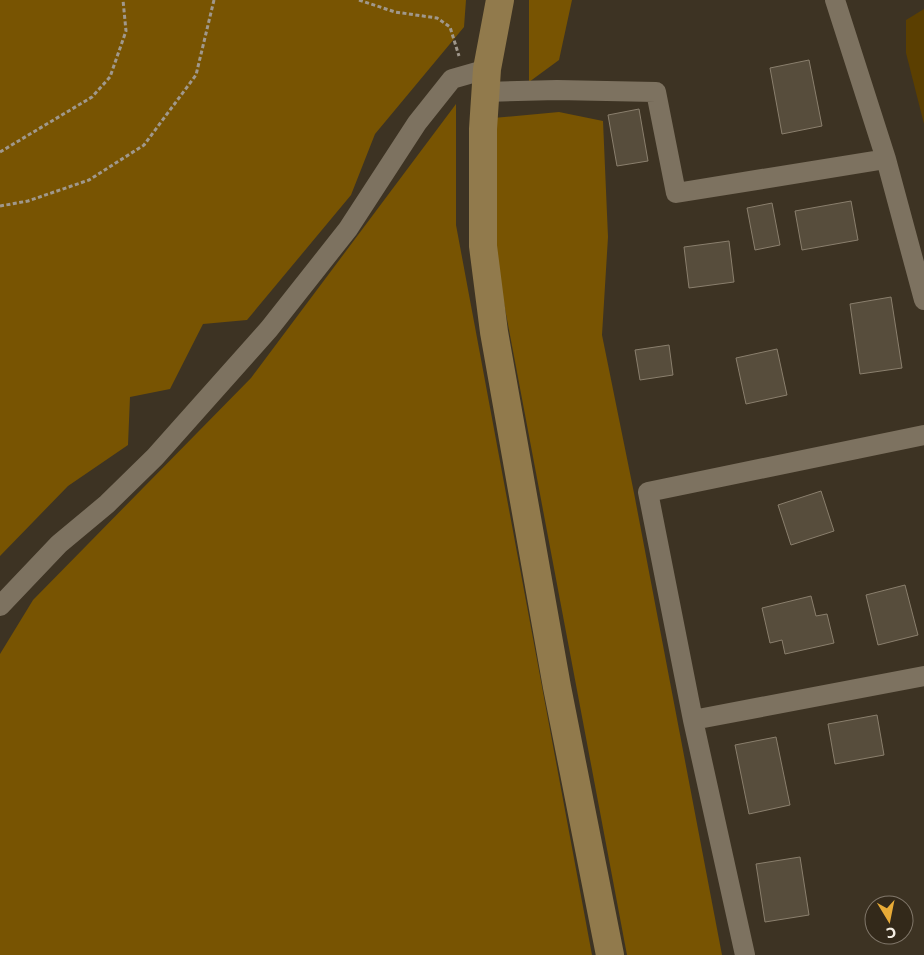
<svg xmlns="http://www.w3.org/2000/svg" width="924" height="955" font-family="Commissioner,sans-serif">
<rect width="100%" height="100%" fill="#3d3323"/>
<path fill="#5b3f01" d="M924,9V124L906,53V20Z"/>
<path fill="#785402" d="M0,0H466L464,27L375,134L351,195L247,320L203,324L170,389L130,397L128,445L68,486L0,556Z
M529,0H572L559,60L529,82Z
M456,104V225L592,955H0V654L33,600L251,378Z
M559,112L603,121L608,237L602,335L634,493L722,955H627L496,261L493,118Z"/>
<path fill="#574d3c" stroke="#8a7f6d" d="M809,60L822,126L782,134L770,68Z
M639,109L648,161L617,166L608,115Z
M851,201L858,240L802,250L795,211Z
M772,203L780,245L755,250L747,208Z
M729,241L734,282L689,288L684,247Z
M891,297L902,368L860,374L850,304Z
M669,345L673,375L640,380L635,350Z
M777,349L787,395L746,404L736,358Z
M821,491L834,531L791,545L778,505Z
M905,585L918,635L878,645L866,595Z
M811,596L816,616L827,614L834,643L785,654L782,640L770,643L762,608Z
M877,715L884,755L835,764L828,724Z
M776,737L790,805L749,814L735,745Z
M800,857L809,915L765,922L756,864Z"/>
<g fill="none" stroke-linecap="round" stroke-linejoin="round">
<path stroke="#a0988c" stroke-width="3" stroke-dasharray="4 2.5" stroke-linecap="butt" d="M359,0L395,12L437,18L450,27L459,56
M0,152L92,97L110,77L126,31L123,0
M0,206L28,201L89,180L144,145L196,75L214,0"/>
<path stroke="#7d7260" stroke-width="20" d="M835,0L886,159
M485,92L557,90L656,92L676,193L886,159L924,300
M0,606L59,544L107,504L155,457L269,329L348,229L417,123L452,79L487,69
M693,720L924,676
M745,955L693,720L648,492L924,435"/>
<path stroke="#917a4c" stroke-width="28" d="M500,0L487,69L483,129V246L494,332L557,687L610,955"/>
</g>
<g transform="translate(889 920) rotate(170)"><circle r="24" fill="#33291a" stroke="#80776a"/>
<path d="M0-4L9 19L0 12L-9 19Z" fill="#e8ab37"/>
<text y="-8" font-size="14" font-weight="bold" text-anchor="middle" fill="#f3ede3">С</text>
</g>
</svg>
